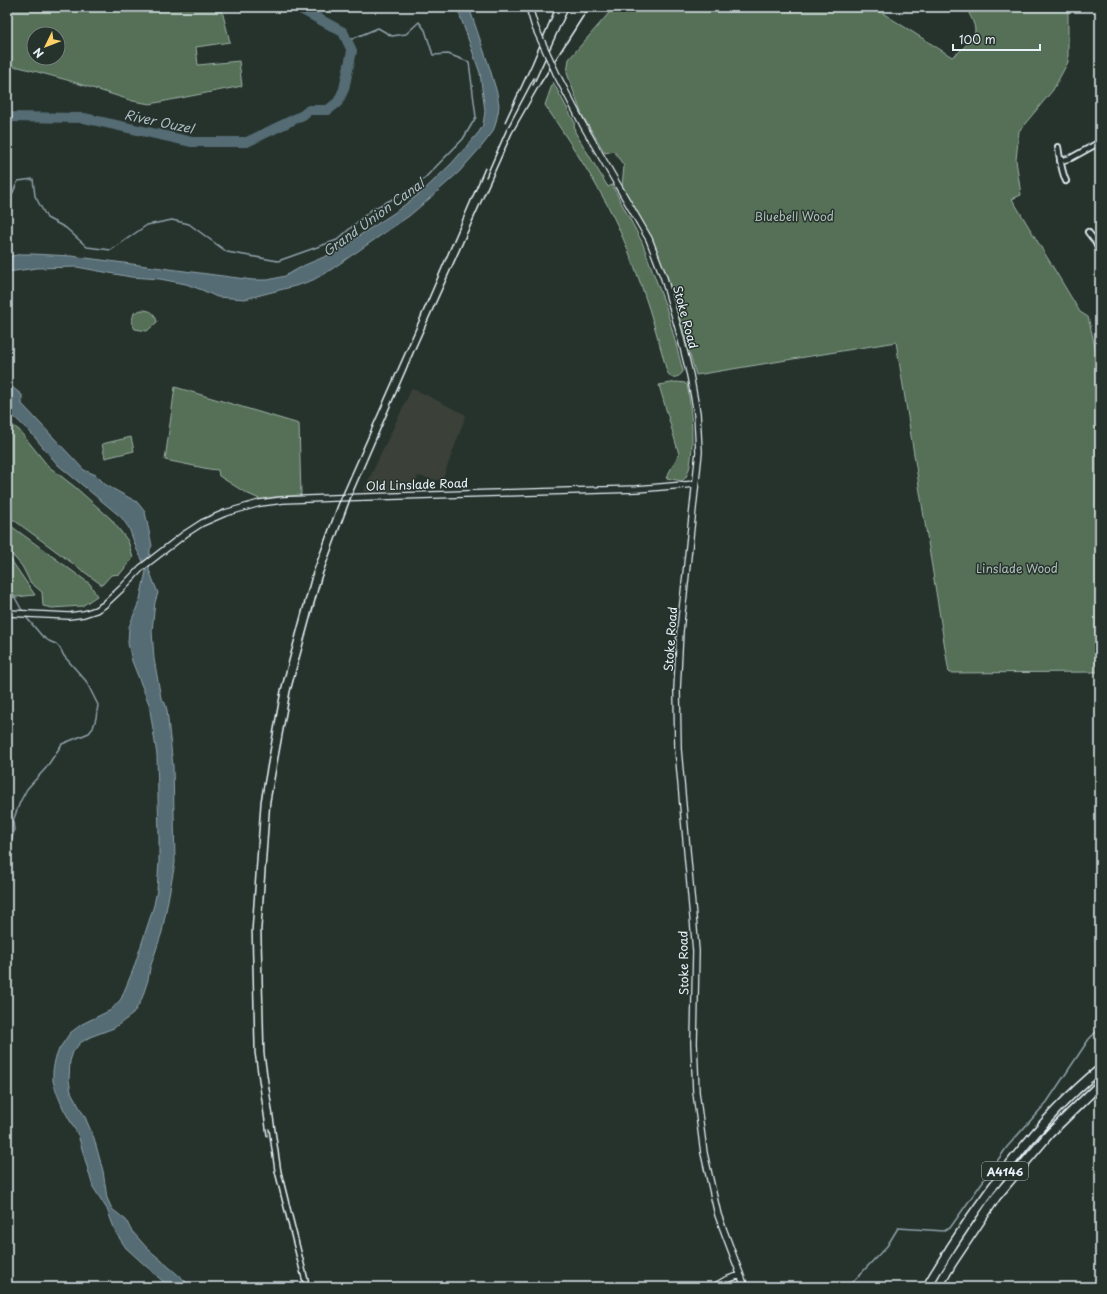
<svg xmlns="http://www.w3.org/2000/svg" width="1107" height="1294" font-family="'Playpen Sans',sans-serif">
<rect width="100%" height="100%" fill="#26332d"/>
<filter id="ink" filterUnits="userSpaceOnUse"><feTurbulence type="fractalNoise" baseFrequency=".025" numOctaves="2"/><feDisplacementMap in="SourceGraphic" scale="8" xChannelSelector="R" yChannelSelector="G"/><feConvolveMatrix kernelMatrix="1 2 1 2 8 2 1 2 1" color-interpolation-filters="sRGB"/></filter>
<g filter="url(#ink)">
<path fill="#3b4139" d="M412,388L466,415L442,481L418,476L415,485L409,486L403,491L363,492Z"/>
<path fill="#547057" stroke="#9eb0a8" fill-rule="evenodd" d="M7,7H221L230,42L196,47L198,65L239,61L242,86L150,104L133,101L67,80L19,67H7ZM34,34H58V58H34Z
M611,7H873L952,57C959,53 974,39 975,31C975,23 969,14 966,7H1068V62L1053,90L1019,131L1016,160L1021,195L1012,199L1080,312L1088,317L1100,367V672L949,673L896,342L696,375L667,277L651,238L622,186L624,166L614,151L605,153L582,115L567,73L569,59L609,13Z
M553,82L575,123L574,124L575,132L608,187L612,185L642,242L666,307L683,371C681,376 676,378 671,377L667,372C653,317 634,257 608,206C589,171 567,138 545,105Z
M141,310C150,310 155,312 157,322L147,331L135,329C131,323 132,320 134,313Z
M677,382L685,383L687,385C691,402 698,472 682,481L666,478L679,454L659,385Z
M175,387L299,424L301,495L273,497L262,500L246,493L219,476L218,470L209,469L165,460Z
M7,421L19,430L48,466L75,487L111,519L128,541L133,558L120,574L111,575L102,585L7,515Z
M131,437L134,451L105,458L102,444Z
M7,523L90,584L97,596L82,606L52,608L43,606L42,592L30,582L22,566L7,549Z
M7,554L35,595L7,598Z"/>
<path fill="#556c74" stroke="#90a1a9" d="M457,7H469L490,69L497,93L499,105L498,113L495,126L492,133L482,146L459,172L429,199L409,216L329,271L313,280L299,285L245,299L217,297L202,290L186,284L160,279L131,277L77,267L37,268L7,272V257L22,254H32L71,256L253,280H268L285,276L305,265L331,254L394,213L423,191L452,163L479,132L483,125L485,111L480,73Z
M7,383L22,395V404L84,470L96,475L106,485L137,502L145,512L152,546L150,549L149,570L158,593L155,602L152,631L154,659L161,698L165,703L167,710L173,766L175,863L162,932L150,968L148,980L141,1001L133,1014L114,1028L90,1037L80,1043L73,1052L70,1061L69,1080L71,1092L85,1117L94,1138L103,1171L107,1198L112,1209L126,1220L131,1230L147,1248L192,1287H169L126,1248L116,1233L107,1209L93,1187L78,1135L63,1108L56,1091L53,1081V1071L55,1060L59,1049L70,1033L82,1024L111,1010L121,999L133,970L150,918L154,905L157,890L159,862V837L157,755L149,704L132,661L128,643L129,627L140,599L146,571L144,563L137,550L129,528L121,517L58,465L31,433L7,410Z"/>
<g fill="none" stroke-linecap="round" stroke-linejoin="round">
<path stroke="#90a1a9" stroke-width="1.5" d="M7,212L10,199L18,181L33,179L35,196L47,218L66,228L87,247L111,250L147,225L172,220L189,224L227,252L278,261L337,240L371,210L416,187L463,139L476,117L469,62L448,54L433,55L425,30L419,22L406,34L392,36L378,28L347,41
M7,587H9L23,612
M7,855L14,831L13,821L20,802L27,789L46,768L62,744L89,733L93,728L96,718L98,705L86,681L64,656L60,648L56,644L49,641L42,636L26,617
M848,1287L887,1246L898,1228L944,1231L950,1228L1007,1147L1047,1102L1089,1039L1100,1028"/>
<path stroke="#556c74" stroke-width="10" d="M7,117L84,118L192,142H247L303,115L309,110H328L338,102L344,89L352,51L343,32L297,7"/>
<defs>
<path id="minor" d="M1058,147C1060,158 1061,170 1066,181
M1060,161L1071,158L1100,142
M1088,232L1095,241L1100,252"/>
<path id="tertiary" d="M529,7L535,27
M557,75L583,125L649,239L664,278L679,331L690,375L697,413L699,452L680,631L677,690L678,749L696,951L694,1043L696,1092L704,1153L718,1215L745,1287
M7,613L69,616L84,614L96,610L104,605L121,589L141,568L185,534L202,523L225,513L260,503L283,500L333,498L637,489L696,484
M714,1287L726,1280L740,1275"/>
<path id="trunk" d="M927,1287C953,1242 982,1199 1014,1159C1040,1126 1067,1096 1100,1069
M938,1287L952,1263L996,1197L1050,1133L1100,1084"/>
</defs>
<use href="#minor" stroke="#e8f1f8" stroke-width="8"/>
<use href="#tertiary" stroke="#e8f1f8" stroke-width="8"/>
<use href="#trunk" stroke="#e8f1f8" stroke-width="11"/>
<use href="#minor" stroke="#26332d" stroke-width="4.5"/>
<use href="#tertiary" stroke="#26332d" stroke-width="5.5"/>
<use href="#trunk" stroke="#26332d" stroke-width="8"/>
<path stroke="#e8f1f8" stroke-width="1.5" d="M533,85L569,7
M505,122L532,64L556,7
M486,177L506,131L534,78
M269,1129L275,1172L304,1287
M267,1136L255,1053L252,930L261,801L281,690L312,575L338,505L407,349L485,168
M310,1287L281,1171L264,1053L261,930L270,802L290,692L321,578L352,494L414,351L512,133L540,84L589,7"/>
<defs>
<path id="tertiary-bridge" d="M535,27L557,75"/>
</defs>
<use href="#tertiary-bridge" stroke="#e8f1f8" stroke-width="8" stroke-linecap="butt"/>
<use href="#tertiary-bridge" stroke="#26332d" stroke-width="5.5"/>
</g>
</g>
<g text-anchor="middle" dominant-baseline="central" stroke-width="3" stroke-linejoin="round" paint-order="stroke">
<rect fill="#26332d" stroke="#aeb8bb" stroke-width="1" x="982" y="1162" width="46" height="18" rx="3"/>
<g font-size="11" font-weight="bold" fill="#e8f1f8">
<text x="1005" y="1171">A4146</text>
</g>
<g font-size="12" fill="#adbdb8" stroke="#26332d">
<text x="794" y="216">Bluebell Wood</text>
<text x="1017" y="568">Linslade Wood</text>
</g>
<g font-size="12" fill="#e8f1f8" stroke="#26332d">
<text transform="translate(686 317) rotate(75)">Stoke Road</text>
<text transform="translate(417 484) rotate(-2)">Old Linslade Road</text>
<text transform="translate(670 639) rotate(-86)">Stoke Road</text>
<text transform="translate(683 963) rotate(-91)">Stoke Road</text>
</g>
<g font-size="13" font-style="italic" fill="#adbcc3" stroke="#26332d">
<text transform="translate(159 121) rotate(12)">River Ouzel</text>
<text transform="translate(373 217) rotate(-36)">Grand Union Canal</text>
</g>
</g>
<rect width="1107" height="1294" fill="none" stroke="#26332d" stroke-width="24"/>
<rect x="12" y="12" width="1083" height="1270" fill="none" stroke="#e8f1f8" stroke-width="1.5" filter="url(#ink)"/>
<g transform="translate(46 46) rotate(227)"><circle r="19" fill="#26332d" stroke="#747f7e"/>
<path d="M0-3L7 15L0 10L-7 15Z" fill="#ffd166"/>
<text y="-6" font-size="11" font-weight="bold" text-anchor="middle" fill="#e8f1f8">N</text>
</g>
<path d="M953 44v6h87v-6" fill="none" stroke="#e8f1f8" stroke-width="2"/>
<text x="959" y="44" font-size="12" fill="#e8f1f8" stroke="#26332d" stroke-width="3" paint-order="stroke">100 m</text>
</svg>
